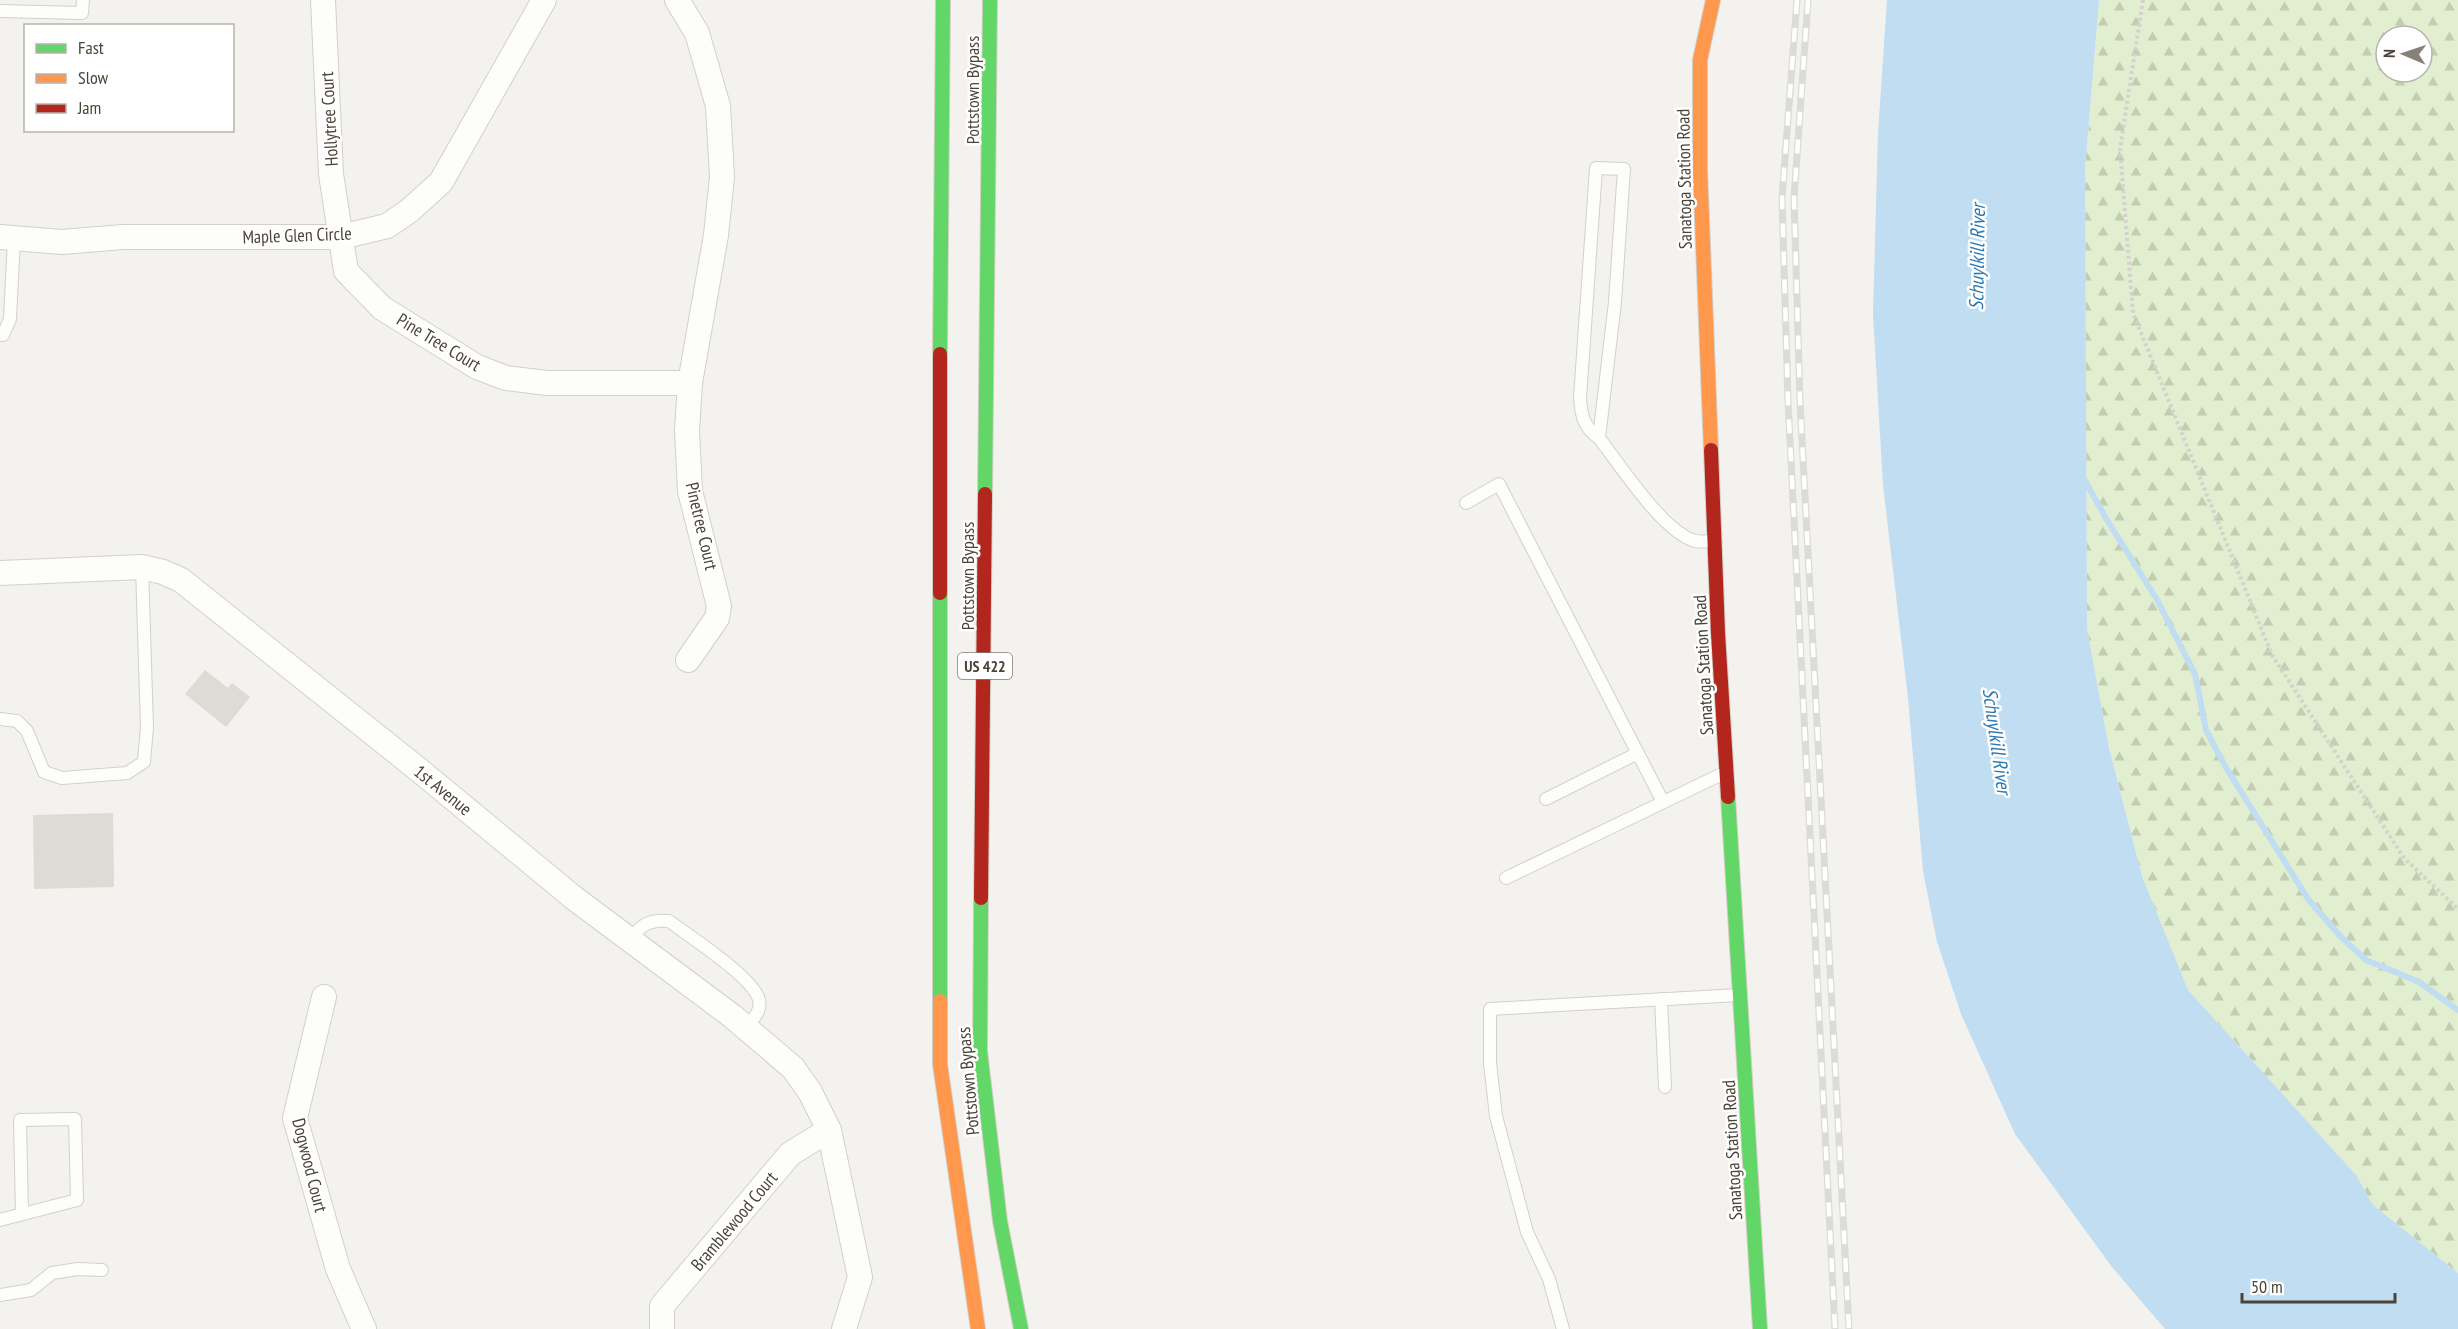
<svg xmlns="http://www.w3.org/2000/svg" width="2458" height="1329" font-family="'PT Sans Narrow',sans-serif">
<defs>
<pattern id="forest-firs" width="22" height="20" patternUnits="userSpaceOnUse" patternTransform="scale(1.5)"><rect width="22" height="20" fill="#e1eecf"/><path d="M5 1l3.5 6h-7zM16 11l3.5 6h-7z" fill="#c3cdb2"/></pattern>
</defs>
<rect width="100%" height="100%" fill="#f4f2ee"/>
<path fill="url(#forest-firs)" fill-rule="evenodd" d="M2099,0H2458V1273L2373,1205L2356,1175L2188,990L2142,876L2109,748L2087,629L2085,169ZM2386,36H2422V72H2386Z"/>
<path fill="#c0ddf1" d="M1887,0H2099L2085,169L2087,629L2109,748L2142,876L2188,990L2356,1175L2373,1205L2458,1273V1329H2165L2112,1267L2015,1134L1961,1014L1937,942L1923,871L1908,698L1883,485L1873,315L1878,133Z"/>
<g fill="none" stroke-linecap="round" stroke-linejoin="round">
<path stroke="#c0ddf1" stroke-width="6" d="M2083,477L2107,520L2156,598L2195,674L2206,730L2225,766L2308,899L2341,937L2366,960L2419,982L2458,1010"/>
</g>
<path fill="#dedbd6" d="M205,670L228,688L232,683L250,697L226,727L185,694Z
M113,813L114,887L34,889L33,815Z"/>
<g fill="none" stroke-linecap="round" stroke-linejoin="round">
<defs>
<path id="lane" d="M0,11L82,13L83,0
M0,335H3L10,319L14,238
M1599,438L1615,302L1624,169L1596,168L1580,398C1581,415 1584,428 1599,438C1620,465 1663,532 1695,541C1700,542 1708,541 1714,541
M1466,503L1499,484L1663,802
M0,719L17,721L27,731L44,772L62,778L127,773L144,762L147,727L142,567
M1546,799L1638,753
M1506,878L1724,773
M630,940C641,925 649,919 669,921C689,936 754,978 759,1000C762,1011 752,1020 746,1028
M1661,999L1665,1087
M0,1220L77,1200L75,1119L20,1120L22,1214
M0,1295L31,1290L52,1273L78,1269L102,1270
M1563,1329L1549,1279L1527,1232L1496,1116L1490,1063V1009L1739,995"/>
<path id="street" d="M323,0L331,174L346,271L382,308L477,367L506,378L547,383H690
M677,0L697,33L718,106L722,177L716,235L690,383L687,431L690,491L719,606L717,618L688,660
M0,237L62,242L123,237H341L387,226L409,211L441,182L544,0
M0,573L142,567L163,572L181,580L419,770L574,898L732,1016L793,1068L810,1092L829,1130L860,1277L844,1329
M324,997L295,1118L338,1269L364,1329
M662,1329V1306L790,1154L829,1130"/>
<path id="fast" d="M940,354L943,0
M985,494L990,0
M940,593V1001
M1728,797L1760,1329
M981,898L980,1051L1000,1221L1021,1329"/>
<path id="slow" d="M1711,450L1700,168V60L1713,0
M940,1001V1064L978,1329"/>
<path id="jam" d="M940,354V593
M1711,450L1718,633L1728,797
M981,898L985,494"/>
</defs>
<use href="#lane" stroke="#d2d0cb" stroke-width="14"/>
<use href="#street" stroke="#d2d0cb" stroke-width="26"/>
<use href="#fast" stroke="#d3cfc5" stroke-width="16"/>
<use href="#slow" stroke="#d3cfc5" stroke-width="16"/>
<use href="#jam" stroke="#d3cfc5" stroke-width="16"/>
<path stroke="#d3d2cc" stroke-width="4" stroke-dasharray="3 3" stroke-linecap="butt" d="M2143,0L2120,149L2133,313L2272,655L2404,858L2458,909"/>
<use href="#lane" stroke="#fdfdfc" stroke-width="12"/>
<use href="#street" stroke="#fdfdfc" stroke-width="24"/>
<use href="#fast" stroke="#63d668" stroke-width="14"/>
<use href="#slow" stroke="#ff974d" stroke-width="14"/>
<use href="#jam" stroke="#b3261e" stroke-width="14"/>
<defs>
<path id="rail" d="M1797,0L1782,198L1788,401L1835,1329
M1808,0L1794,198L1800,401L1849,1329"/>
</defs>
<use href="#rail" stroke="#dbdbda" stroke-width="7"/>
<use href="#rail" stroke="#fff" stroke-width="4.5" stroke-dasharray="14" stroke-linecap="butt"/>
</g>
<g text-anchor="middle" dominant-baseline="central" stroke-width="5" stroke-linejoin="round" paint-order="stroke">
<rect fill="#fff" stroke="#817c74" stroke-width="1.5" x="958" y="653" width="54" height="26" rx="4.5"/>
<g font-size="16" font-weight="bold" fill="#4b4439">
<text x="985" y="666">US 422</text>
</g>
<g font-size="18" fill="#4b4439" stroke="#fff">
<text transform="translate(972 90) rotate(-90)">Pottstown Bypass</text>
<text transform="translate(329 119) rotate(-93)">Hollytree Court</text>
<text transform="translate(1684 179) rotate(-91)">Sanatoga Station Road</text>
<text transform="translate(297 235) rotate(-2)">Maple Glen Circle</text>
<text transform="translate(439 342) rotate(31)">Pine Tree Court</text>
<text transform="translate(702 526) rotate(77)">Pinetree Court</text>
<text transform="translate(967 576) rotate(-90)">Pottstown Bypass</text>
<text transform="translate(1703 665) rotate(-93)">Sanatoga Station Road</text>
<text transform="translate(443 790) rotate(39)">1st Avenue</text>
<text transform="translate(968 1081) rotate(-95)">Pottstown Bypass</text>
<text transform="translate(1732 1150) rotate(-93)">Sanatoga Station Road</text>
<text transform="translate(310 1165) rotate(76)">Dogwood Court</text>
<text transform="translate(734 1221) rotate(-50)">Bramblewood Court</text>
</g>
<g font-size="20" font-style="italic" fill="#2e7ab2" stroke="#fff">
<text transform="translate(1977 257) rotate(-89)">Schuylkill River</text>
<text transform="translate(1997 741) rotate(82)">Schuylkill River</text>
</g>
</g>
<rect x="24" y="24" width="210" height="108" fill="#ffffff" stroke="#b7b4b0" stroke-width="1.5"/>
<rect x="36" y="44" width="30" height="9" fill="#63d668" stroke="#b7b4b0" stroke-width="1.5"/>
<text x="78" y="54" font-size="18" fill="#4b4439">Fast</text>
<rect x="36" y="74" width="30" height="9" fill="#ff974d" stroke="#b7b4b0" stroke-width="1.5"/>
<text x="78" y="84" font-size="18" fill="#4b4439">Slow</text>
<rect x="36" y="104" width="30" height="9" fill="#b3261e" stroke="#b7b4b0" stroke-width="1.5"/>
<text x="78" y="114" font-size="18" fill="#4b4439">Jam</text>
<g transform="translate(2404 54) rotate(272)"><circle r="28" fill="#ffffff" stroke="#b7b4b0" stroke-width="1.5"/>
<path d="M0-4.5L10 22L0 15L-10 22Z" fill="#868178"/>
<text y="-9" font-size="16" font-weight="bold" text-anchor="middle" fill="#4b4439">N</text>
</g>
<path d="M2242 1293v9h153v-9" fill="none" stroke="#4b4439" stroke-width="3"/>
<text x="2251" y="1293" font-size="18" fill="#4b4439" stroke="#ffffff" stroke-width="4.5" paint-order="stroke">50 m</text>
</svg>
